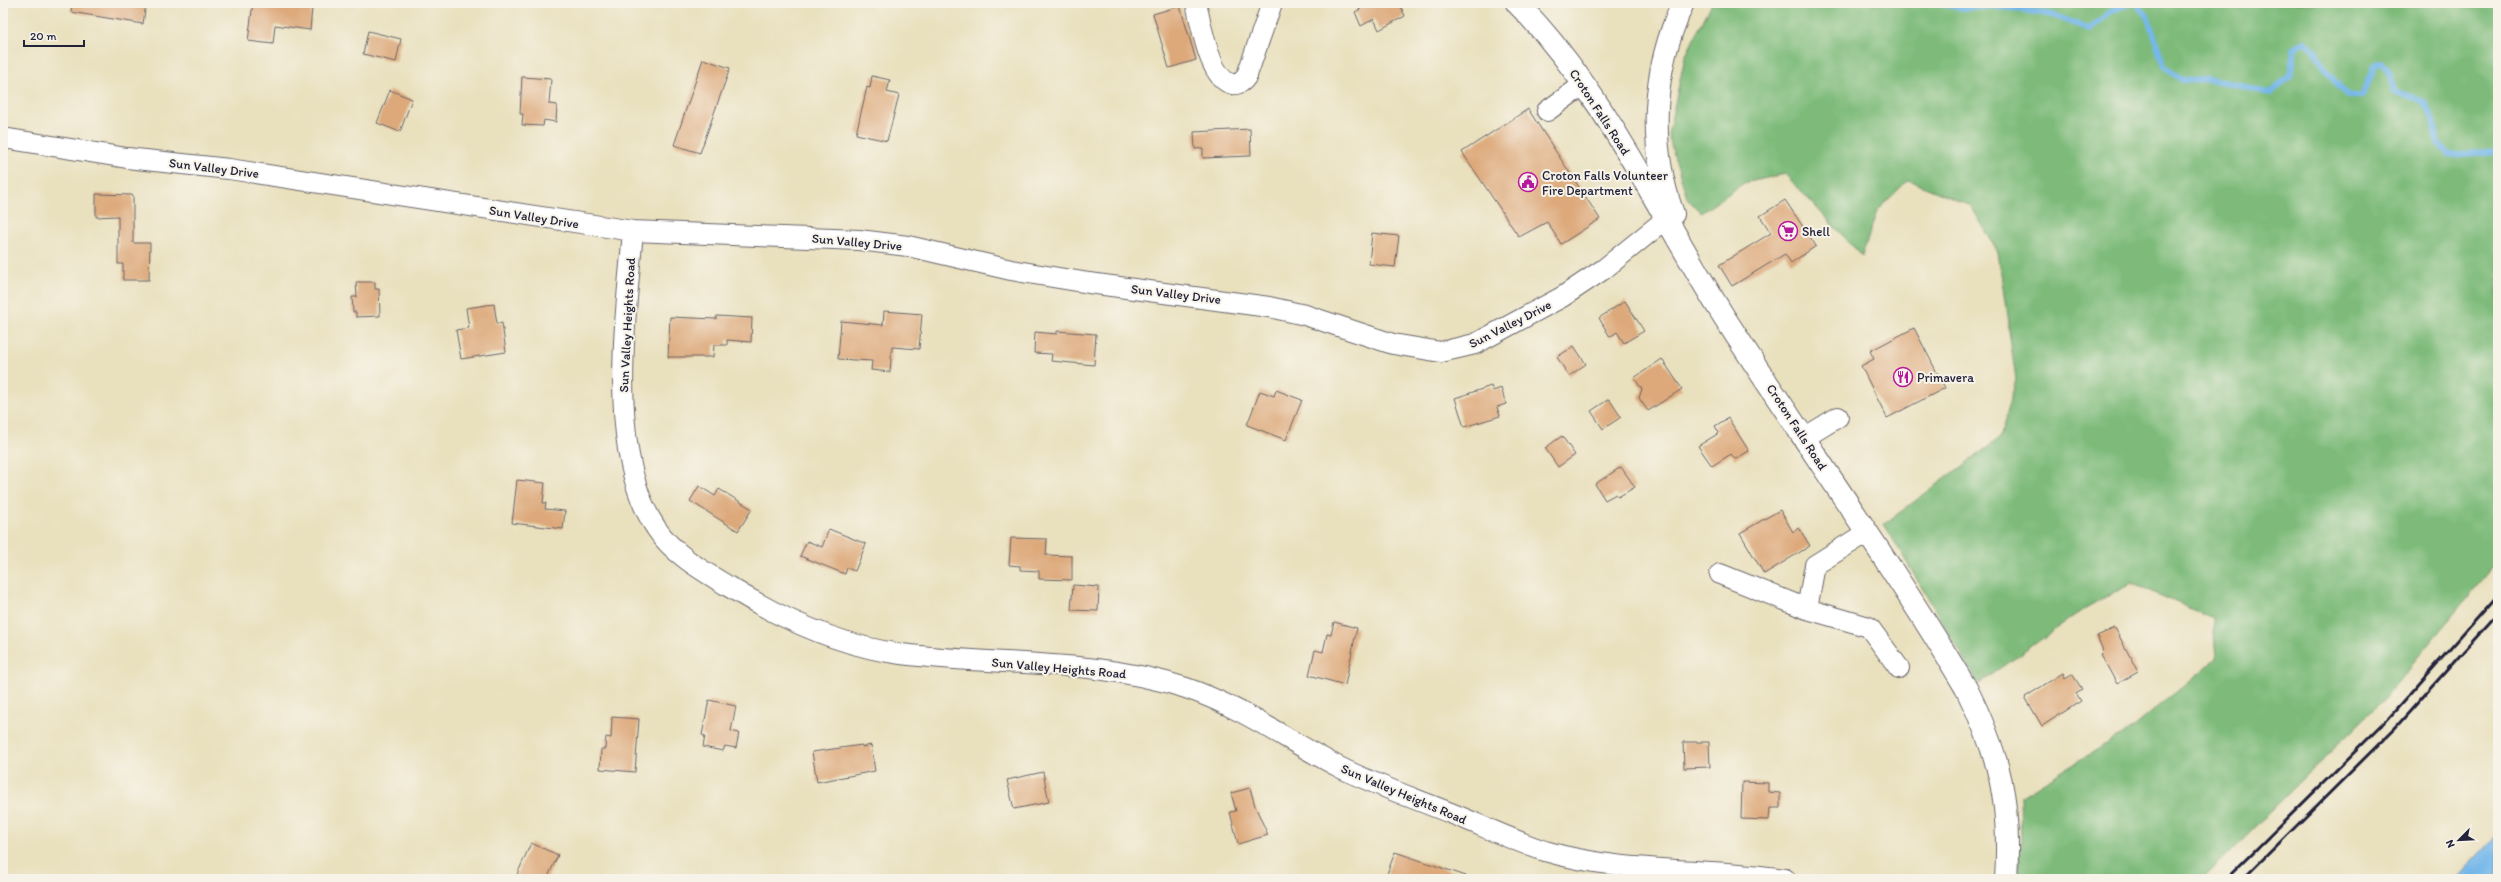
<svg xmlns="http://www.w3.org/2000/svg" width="2501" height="882" font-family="Itim,sans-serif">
<rect width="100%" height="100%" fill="#f7f3e8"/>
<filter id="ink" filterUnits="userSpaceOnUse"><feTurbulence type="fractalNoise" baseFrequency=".025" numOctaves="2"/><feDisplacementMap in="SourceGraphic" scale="8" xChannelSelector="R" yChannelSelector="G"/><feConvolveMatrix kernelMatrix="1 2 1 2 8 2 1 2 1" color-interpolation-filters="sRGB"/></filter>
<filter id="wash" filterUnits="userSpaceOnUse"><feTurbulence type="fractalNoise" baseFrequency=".012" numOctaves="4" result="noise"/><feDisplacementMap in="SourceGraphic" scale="16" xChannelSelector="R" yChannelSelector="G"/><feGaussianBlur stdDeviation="0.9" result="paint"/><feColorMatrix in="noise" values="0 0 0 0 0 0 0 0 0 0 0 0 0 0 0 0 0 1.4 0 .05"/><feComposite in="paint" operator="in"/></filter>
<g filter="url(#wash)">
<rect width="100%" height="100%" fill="#e9e0bd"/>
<path fill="#7ebb7a" stroke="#506e5a" d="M1712,3H2498V562L2382,701L2202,879H2017L2021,840L2020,797L2134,727L2216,659L2213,618L2131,583L2075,615L1979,684L1884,524L2000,438L2016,380L1998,252L1971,206L1908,180L1877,211L1862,256L1785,174L1744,183L1701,213L1687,198L1668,135L1685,57Z"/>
<path fill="#75b7ea" stroke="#4c6c92" d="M2498,834V879H2455Z"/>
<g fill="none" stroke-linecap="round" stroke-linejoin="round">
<path stroke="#75b7ea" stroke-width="6" d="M1937,3L1963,8L1999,6L2053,15L2089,29L2113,10L2132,3
M2136,3L2147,15L2164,66L2182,80L2211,79L2270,93L2290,76L2294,49L2305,41L2315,50L2324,69L2348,96H2363L2375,65L2381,62L2389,73L2394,90L2425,102L2434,121L2438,143L2450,155L2498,151"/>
</g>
<g id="blocks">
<path fill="#dda97a" d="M72,3H146L143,24L71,12Z
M253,3H276L312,8L310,30L275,25L273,44L248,41Z
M1365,3H1404L1400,5L1405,16L1379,30L1374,19L1361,26L1355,12L1366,6Z
M1180,6L1196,60L1169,68L1153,14Z
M368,31L401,39L396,62L363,54Z
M703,59L730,68L700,153L674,145Z
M872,76L890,80L887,92L899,95L887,141L856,134L867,87L870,88Z
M522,77L551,79L549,104L557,105L556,122L544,120L543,126L522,125L523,114H520Z
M390,90L412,99L400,132L377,123Z
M1528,109L1600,219L1561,244L1547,222L1519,237L1462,152Z
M1250,129L1251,155L1249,156L1203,158V148L1195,149L1194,132Z
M96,194L133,195V243H150L149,280H123V264H118V216L96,217Z
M1785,200L1816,246L1791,263L1785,254L1732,286L1719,265L1771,233L1760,216Z
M1372,233L1399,236L1395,267L1369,264Z
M356,282H375V289H379L380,316L356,317V312H353L352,297H357Z
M1625,301L1644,331L1624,343L1617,332L1610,337L1599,318Z
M494,304L497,324L502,323L506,352L461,359L456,330L469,328L466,308Z
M884,311L922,314L919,349L892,347L890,372L871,370L872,361L838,359L841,321L883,325Z
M717,316L752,318L751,342L727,340V345H714L713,357H668L670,317L716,319Z
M1914,328L1945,388L1887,418L1861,366L1874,359L1870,351Z
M1057,331L1096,334L1094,365L1051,361L1052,354L1034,353L1035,332L1057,334Z
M1574,346L1586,364L1569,376L1557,357Z
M1662,359L1682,389L1648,411L1639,398L1642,389L1634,378Z
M1491,386L1493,391L1501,388L1506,404L1497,407L1500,416L1464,427L1455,398Z
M1276,390L1302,400L1286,440L1247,425L1260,391L1274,396Z
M1609,399L1621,417L1603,429L1591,411Z
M1728,418L1749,451L1735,459L1731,454L1712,466L1698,446L1719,433L1715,426Z
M1562,436L1575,455L1558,467L1545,448Z
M1621,467L1635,487L1618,497L1616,494L1605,500L1595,484Z
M517,480L545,483L543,503H546L545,509L565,511L563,529L512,523Z
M699,486L715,496L719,489L752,509L738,531L690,501Z
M1780,510L1793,532L1799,528L1810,546L1764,574L1740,533Z
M829,529L866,544L855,571L847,568L845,574L800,556L807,541L822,547Z
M1011,538L1047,539L1046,555L1072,556V580L1039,579V571L1020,570V566L1009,565Z
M1073,585L1099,587L1098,611L1071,610Z
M1334,622L1357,628L1345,685L1309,675L1315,650L1323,652L1327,634L1331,635Z
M2115,628L2138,672L2117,684L2101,655L2104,653L2097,636Z
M2063,673L2065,678L2072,674L2082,689L2076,693L2081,701L2042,726L2025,697Z
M709,700L736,706L731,731L739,733L736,748L725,746L723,751L703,747L705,736L702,735Z
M612,717L639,719L635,772L600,769L601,749H605L606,737L611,738Z
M1683,742H1709L1710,767L1684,768Z
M862,745V747L871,745L875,771L817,782L812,752Z
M1043,772L1049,802L1014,809L1007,780Z
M1742,782L1768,783V792L1780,793V808H1770L1769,820L1741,819Z
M1250,788L1255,806L1268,835L1238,844L1230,812L1236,811L1231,793Z
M531,843L558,855L547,879H515Z
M1395,852L1466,876V879H1403L1387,874Z"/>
</g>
</g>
<g filter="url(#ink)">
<use href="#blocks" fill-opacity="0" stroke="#686468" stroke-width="1"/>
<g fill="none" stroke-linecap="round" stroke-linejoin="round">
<defs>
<path id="minor" d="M1196,3C1201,23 1209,79 1232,84C1239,85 1244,81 1247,75L1272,3
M1547,111L1583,85
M3,138L127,158L229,169L633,231L859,240L908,246L1011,270L1089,283L1269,307L1305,315L1393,344L1441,352L1475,344L1562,297L1604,269L1666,219
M633,231C626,316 606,454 656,528C672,553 701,570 726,585C778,617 840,646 901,654C996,666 1095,658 1186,688C1242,707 1290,742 1341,768C1378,786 1416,799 1453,814C1483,826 1514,841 1545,851C1622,874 1706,867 1785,879
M1804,438L1838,417
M1866,533L1815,565L1807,609L1869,627L1899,668
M1720,574L1807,609"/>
<path id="major" d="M1517,3C1604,91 1656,208 1721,312C1801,438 1890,560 1966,688C2000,756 2011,803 2006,879
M1673,214C1648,144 1652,71 1683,3"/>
</defs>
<use href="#minor" stroke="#686468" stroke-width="22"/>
<use href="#major" stroke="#686468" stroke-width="24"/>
<use href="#minor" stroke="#fff" stroke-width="20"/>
<use href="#major" stroke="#fff" stroke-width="22"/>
<path stroke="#22223b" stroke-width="3" d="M2226,879L2387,720L2498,595
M2243,879L2395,728L2498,613"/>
</g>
</g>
<defs>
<symbol id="civic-ring" viewBox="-11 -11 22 22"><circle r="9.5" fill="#f7f3e8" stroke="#b5179e" stroke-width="1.5"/><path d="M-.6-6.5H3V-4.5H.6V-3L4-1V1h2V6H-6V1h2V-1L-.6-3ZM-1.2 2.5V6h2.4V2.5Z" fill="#b5179e"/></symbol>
<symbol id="supermarket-ring" viewBox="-11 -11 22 22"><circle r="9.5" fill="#f7f3e8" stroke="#b5179e" stroke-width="1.5"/><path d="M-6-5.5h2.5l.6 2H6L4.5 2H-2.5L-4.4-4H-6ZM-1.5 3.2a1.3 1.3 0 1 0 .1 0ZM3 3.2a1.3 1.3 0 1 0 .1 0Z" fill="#b5179e"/></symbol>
<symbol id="restaurant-ring" viewBox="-11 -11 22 22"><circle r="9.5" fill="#f7f3e8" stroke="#b5179e" stroke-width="1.5"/><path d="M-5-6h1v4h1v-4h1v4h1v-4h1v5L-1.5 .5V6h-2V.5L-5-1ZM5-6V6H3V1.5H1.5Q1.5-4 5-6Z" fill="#b5179e"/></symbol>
</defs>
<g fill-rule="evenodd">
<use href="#civic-ring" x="1517" y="171" width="22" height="22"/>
<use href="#supermarket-ring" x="1777" y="220" width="22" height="22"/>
<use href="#restaurant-ring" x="1892" y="366" width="22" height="22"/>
</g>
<g text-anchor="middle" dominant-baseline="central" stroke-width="4" stroke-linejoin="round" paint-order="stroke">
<g font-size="13" fill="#22223b" stroke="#f7f3e8">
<text transform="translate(1600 112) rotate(57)">Croton Falls Road</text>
<text transform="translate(214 168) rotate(7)">Sun Valley Drive</text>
<text transform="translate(534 217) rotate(9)">Sun Valley Drive</text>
<text transform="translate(857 242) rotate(5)">Sun Valley Drive</text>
<text transform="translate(1176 294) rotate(7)">Sun Valley Drive</text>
<text transform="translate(1510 324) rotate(-27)">Sun Valley Drive</text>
<text transform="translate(627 325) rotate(-87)">Sun Valley Heights Road</text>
<text transform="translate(1797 427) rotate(57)">Croton Falls Road</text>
<text transform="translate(1059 668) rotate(5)">Sun Valley Heights Road</text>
<text transform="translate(1404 794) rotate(23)">Sun Valley Heights Road</text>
</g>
<g font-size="13" fill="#22223b" stroke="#f7f3e8" text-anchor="start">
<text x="1542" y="175">Croton Falls Volunteer<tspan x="1542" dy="15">Fire Department</tspan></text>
<text x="1802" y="231">Shell</text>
<text x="1917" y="377">Primavera</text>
</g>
</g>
<rect width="2501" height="882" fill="none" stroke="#f7f3e8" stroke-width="16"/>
<g transform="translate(2459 840) rotate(246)" stroke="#f7f3e8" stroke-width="3" paint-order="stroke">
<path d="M0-3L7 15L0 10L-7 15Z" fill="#22223b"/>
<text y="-6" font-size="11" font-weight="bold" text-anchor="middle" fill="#22223b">N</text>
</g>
<path d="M24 40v6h60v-6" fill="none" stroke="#22223b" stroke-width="2"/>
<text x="30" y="40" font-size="12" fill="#22223b" stroke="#f7f3e8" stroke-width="3" paint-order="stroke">20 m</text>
</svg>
